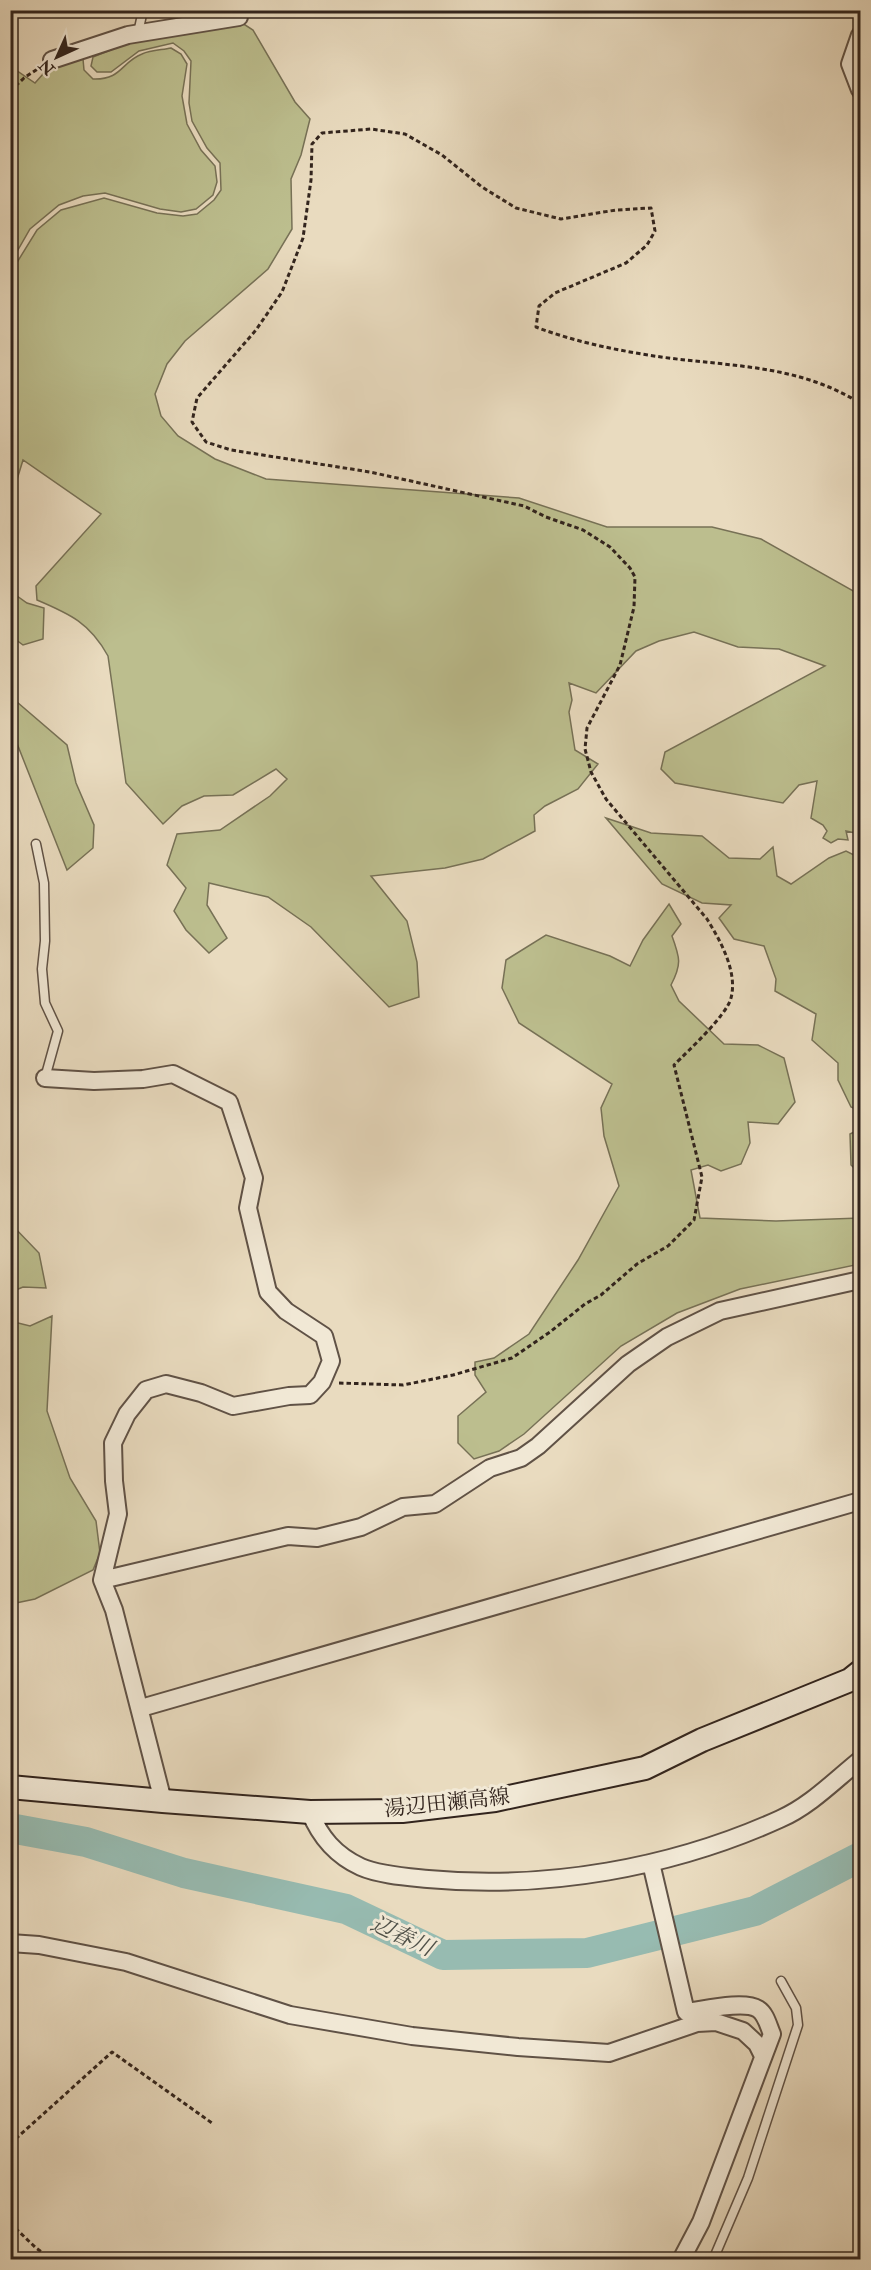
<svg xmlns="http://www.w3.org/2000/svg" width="871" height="2270" font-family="'IM FELL Double Pica','Noto Serif JP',serif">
<rect width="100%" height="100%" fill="#e9dbbf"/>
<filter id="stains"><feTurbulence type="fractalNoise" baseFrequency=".00333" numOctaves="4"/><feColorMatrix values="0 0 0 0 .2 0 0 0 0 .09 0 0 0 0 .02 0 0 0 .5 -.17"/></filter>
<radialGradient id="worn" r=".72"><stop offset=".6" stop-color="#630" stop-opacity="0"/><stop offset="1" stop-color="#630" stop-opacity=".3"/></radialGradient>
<path fill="#bcbe8e" stroke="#777156" stroke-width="1.5" d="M239,21L253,30L295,102L310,119L301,155L291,179L292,229L268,269L185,341L167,364L155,394L161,416L178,436L215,459L266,479L519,498L607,527H712L761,539L857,593L860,596V834L846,831L848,840L838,839L831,843L823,838L827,831L823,825L811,818L817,781L799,785L783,803L675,783L661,769L665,752L825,666L779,649L738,647L694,632L659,641L636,651L596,693L569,683L572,700L569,712L575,750L598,764L578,789L545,806L534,815L535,831L483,859L445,868L371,876L407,921L417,962L419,997L389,1007L311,927L268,897L209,883L207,905L227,938L209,953L186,930L174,911L186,888L167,865L177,834L220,830L270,796L287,779L276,769L233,795L204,796L182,806L163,824L126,783L108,656C90,623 70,614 37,600L36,586L101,514L23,460L11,499V280L16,264L37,230L61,210L104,198L157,213L183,216L197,214L214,200L221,190L220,163L207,148L192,121L189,103L191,61L184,51L173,43L139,51L111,72H97L91,66L93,57L133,41Z
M171,48L181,54L187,64L182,96L187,124L201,150L215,166L217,182L213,195L196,209L181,212L160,209L105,193L83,196L59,205L30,229L11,262L10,59L13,68L35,83L52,64L83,59L84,70L93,79C122,80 121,62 142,54C151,50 162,50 171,48Z
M10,591L27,603L44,608L43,639L23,645L11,636Z
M10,696L67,745L76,783L94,825L93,848L67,870L16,741L11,735Z
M606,818L651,833L702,836L729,858L760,859L773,847L777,876L791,884L829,858L846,851L860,858V1111L851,1107L838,1080V1063L812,1040L816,1014L775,991L776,979L764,946L734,939L719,918L731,905L702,903L662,884Z
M669,904L681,924L672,936C680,958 682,964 671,985L679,1001L724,1044L758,1045L784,1058L795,1102L778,1124L748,1122L750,1143L741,1164L721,1171L708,1165L691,1170L700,1218L776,1221L860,1218V1264L740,1289L677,1313L621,1346L524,1434L499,1451L474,1459L458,1443V1416L486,1392L475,1375V1362L494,1358L529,1334L578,1260L619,1186L604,1136L601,1108L612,1084L519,1023L502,988L506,960L546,935L610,956L630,966L643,940Z
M860,1129V1174L851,1165L850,1134Z
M11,1224L39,1253L46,1288L23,1287L11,1292Z
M52,1316L47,1411L70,1478L96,1521L100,1553L93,1570L35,1599L11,1604L10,1321L30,1326Z"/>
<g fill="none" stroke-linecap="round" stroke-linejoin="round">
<path stroke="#97bbb1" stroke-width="30" d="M10,1828L86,1842L184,1873L346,1909L443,1955L587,1953L755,1911L860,1857"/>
<defs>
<path id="service" d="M138,33L143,10
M36,844L44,883L45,941L42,969L45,1003L58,1031L45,1078
M713,2260L748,2178L798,2025L796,2008L781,1981"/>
<path id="minor" d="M860,35L850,64L860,90
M52,60L128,35L239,17
M45,1078L94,1081L143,1079L173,1074L229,1102L254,1178L248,1208L268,1292L286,1311L324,1336L331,1361L322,1382L310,1395L289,1396L233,1406L201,1393L166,1384L146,1390L127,1414L113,1443L114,1481L118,1514L102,1580L114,1610L163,1801
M102,1580L288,1536L317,1538L361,1527L403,1507L435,1504L490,1468L521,1458L538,1446L628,1364L667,1337L720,1311L860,1280
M141,1708L860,1501
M310,1812C320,1837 335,1855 361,1867C379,1875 409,1877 428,1879C546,1890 672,1868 780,1819C810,1806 835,1780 860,1760
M651,1863L686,2012C703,2010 744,2000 758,2009C766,2014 768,2025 772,2034L701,2222L681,2260
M10,1943L39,1945L126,1962L290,2015L412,2036L518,2047L609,2053L697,2023L716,2022L743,2031L757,2044L763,2056"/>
<path id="secondary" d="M10,1787L163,1801L310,1812L402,1811L495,1800L645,1768L702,1740L850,1680L860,1672"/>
</defs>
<use href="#service" stroke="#605246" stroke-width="11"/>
<use href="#minor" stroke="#605246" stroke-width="20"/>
<use href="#secondary" stroke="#32241d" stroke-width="26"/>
<path stroke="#32241d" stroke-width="3" stroke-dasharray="4.5 3" stroke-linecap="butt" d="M10,91L24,78L39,68
M339,1383L403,1385L453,1375L512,1358L550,1332L585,1304L601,1295L637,1264L668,1246L694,1220L702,1177L674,1065C688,1051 727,1015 731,998C738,972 720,940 707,919L606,799L591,772L585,749L587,728L620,665L634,607L635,577L630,568L610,547L583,530L546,517L524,506L370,472L231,450L206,442L192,422L197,398L256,330L282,292L303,238L311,180L312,144L322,133L371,129L405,134L442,155L482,187L516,208L561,219L616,210L651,208L655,231L647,245L626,263L555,293L539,306L536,327C575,342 620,351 661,357C733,367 796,364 860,403
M10,2144L112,2052L212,2123
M10,2223L36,2248L53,2260"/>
<use href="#service" stroke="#f1e8d5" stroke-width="8"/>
<use href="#minor" stroke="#f1e8d5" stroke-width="16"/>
<use href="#secondary" stroke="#f1e8d5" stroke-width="22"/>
</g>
<g text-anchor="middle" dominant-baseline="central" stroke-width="6" stroke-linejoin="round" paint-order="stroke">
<g font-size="21" fill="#32241d" stroke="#f1e8d5">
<text transform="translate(447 1803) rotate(-6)">湯辺田瀬高線</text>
</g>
<g font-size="22" font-style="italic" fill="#505149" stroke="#f1e8d5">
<text transform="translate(402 1936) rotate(25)">辺春川</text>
</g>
</g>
<rect width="871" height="2270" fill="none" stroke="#e9dbbf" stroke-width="36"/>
<rect x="12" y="12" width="847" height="2246" fill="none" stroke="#32241d" stroke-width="3"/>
<rect x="18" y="18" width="835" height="2234" fill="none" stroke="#32241d" stroke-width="1.5"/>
<g transform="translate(57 57) rotate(225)" stroke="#f1e8d5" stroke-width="4.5" paint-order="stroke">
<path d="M0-4.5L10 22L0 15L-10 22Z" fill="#32241d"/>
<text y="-9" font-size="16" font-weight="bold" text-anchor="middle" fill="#32241d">N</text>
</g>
<rect width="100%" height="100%" filter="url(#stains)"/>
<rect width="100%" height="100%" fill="url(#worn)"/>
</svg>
